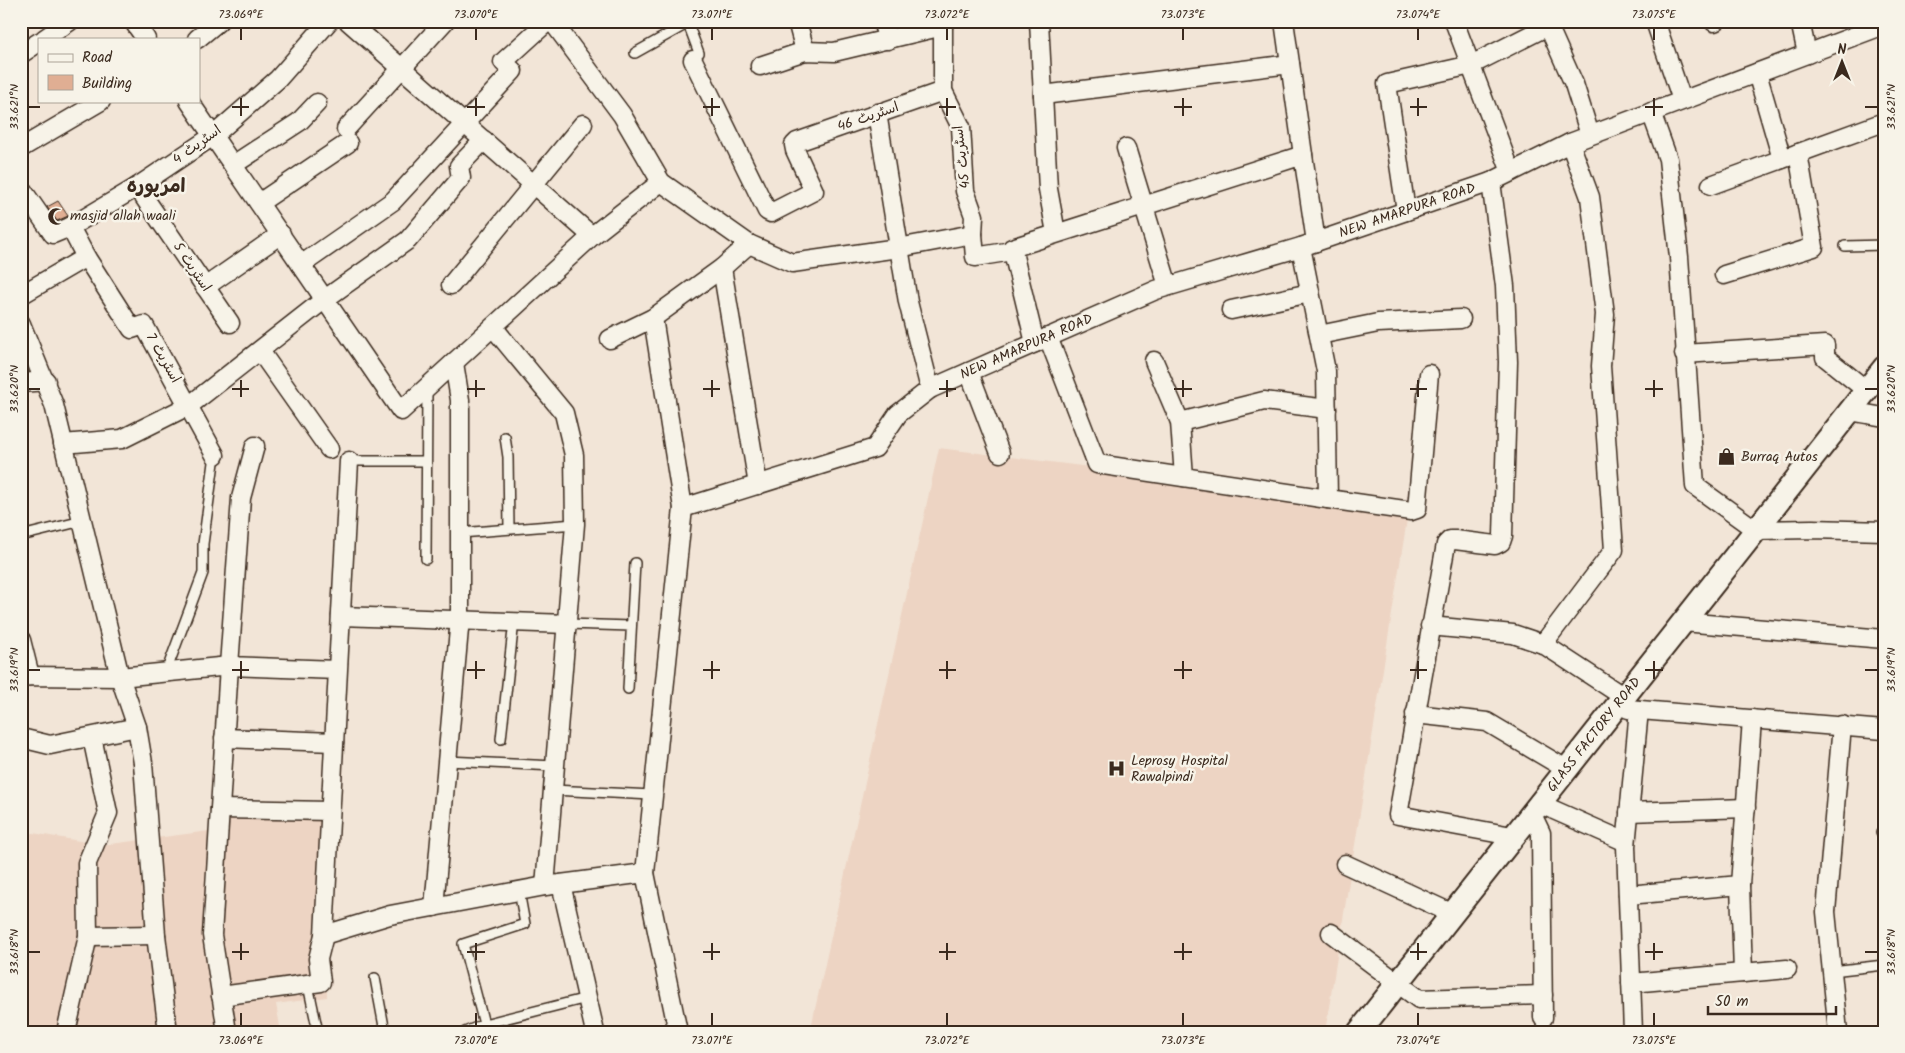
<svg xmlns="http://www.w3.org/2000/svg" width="1905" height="1053" font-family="Kalam,'Playpen Sans Arabic',sans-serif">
<rect width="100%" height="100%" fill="#f2e5d7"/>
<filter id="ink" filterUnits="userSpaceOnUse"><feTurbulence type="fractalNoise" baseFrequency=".02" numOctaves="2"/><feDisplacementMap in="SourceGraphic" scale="10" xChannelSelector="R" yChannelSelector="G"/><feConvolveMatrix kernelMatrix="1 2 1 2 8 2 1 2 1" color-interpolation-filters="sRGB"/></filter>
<g filter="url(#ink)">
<path fill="#edd4c3" d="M939,448L1409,507L1325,1032H810Z
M229,812H324L327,997L276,1004L281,1032H21V831L103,845L209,831Z"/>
<path fill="#e0ae93" stroke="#3b2a1e" d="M58,201L68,216L57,221L47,207Z"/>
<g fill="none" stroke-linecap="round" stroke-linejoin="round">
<defs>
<path id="service" d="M687,21L699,53
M635,53L692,21
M1845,246L1884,245
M505,437L508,457L509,529
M349,461H426
M460,533L575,524
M21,536L82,521
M426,559L427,388
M567,624L631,626
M166,672L203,573V544L215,455
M628,689L635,563
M501,739L514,621
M447,761L555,766
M553,790L652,795
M1881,833H1884
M1832,971L1884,965
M375,978L385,1032
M308,985L318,1032
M484,1024L463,944L525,924L519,891
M465,1032L484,1024L587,998"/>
<g id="minor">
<path d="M133,21L146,39"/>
<path d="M348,21L592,236"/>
<path d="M552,21L622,115L661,182L749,244L792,263L898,248L973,234L975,257L1012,251"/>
<path d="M797,21L805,51"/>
<path d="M882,21L888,40"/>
<path d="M943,21V91L961,127L965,191L974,216L973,234"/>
<path d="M1039,21L1048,189L1056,233"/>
<path d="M1284,21L1303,155"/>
<path d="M1454,21L1511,172"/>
<path d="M1546,21L1574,84L1590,135"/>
<path d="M1655,21L1682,100"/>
<path d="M1800,21L1807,54"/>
<path d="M1714,22L1716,21"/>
<path d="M44,39L70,21"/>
<path d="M197,39L219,21"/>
<path d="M21,54L39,42"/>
<path d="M693,60L767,211L771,213L814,191L795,150L794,145L797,142L943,91"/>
<path d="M760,66L805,51L834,52L943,26"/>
<path d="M1757,73L1782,159"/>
<path d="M1043,95L1290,64"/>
<path d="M189,101L401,411L592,236L661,182"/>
<path d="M1651,112L1668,159L1679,257L1695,486L1756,530L1812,529L1884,531"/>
<path d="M877,113L908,302L930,389"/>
<path d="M346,129L445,21"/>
<path d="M1570,143L1590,197L1605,314L1601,366L1614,550L1543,644L1624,697"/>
<path d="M21,148L101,101"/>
<path d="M1126,148L1168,286"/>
<path d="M233,165L299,122L317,103"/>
<path d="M1491,182L1505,286L1508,362L1503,536L1501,542L1495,545L1455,540H1450L1446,544L1398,815L1512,836"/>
<path d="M1711,185L1884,122"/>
<path d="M137,187L230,323"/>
<path d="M21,188L53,234L70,227L137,187L213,136L278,79L329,21"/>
<path d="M259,203L348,143"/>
<path d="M1406,211L1387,84L1471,65L1548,26"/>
<path d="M70,227L86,257L132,329L144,325L215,455"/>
<path d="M301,265L393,201L513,71L503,62L548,21"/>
<path d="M722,268L758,485"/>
<path d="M1724,275L1814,247L1798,153"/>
<path d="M451,285L583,124"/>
<path d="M205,287L281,234"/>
<path d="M21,295L86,257"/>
<path d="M1231,310L1310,293"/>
<path d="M653,318L683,508"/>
<path d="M21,324L54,405L120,677L137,727L143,763L156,935L168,1032"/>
<path d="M493,327L564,413L574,455L575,524L545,886"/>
<path d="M1319,335L1378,323L1461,319"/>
<path d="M1048,337L1097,464L1328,499L1326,371L1301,247"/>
<path d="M610,339L653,318L722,268L749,244"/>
<path d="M1035,343L1012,248L1303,155L1316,242"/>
<path d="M260,351L329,449"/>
<path d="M1684,354L1825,345V357L1866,390"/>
<path d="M1154,361L1180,422L1184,477"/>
<path d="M969,372L1000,453"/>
<path d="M21,383L46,381"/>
<path d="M1849,411L1884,417"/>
<path d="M1180,422L1264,401L1327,409"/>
<path d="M63,444L122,439L190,405L325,299L408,240L461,178L459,166L484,140"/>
<path d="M255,446L241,498L229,666L337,670"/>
<path d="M1328,499L1411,511L1417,509L1429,374"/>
<path d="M341,616L567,624"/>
<path d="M1683,622L1884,639"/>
<path d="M1430,626L1513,634L1543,644"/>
<path d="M21,640L30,676"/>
<path d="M21,678L30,676L120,677L229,666L212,935L227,1032"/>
<path d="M1628,709L1884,730"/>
<path d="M1415,714L1487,722L1566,769"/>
<path d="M21,738L50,745L137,727"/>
<path d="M224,738L334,742"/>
<path d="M1538,803L1626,842"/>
<path d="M220,809L330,811"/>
<path d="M1531,812L1541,833L1543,1018"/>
<path d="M1629,812L1746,808"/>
<path d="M1345,864L1451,913"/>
<path id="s1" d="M645,873L683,508L875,448L898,414L930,389L1156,290L1301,247L1491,182L1570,143L1884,25"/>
<path d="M561,884L595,1032"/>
<path d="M1628,895L1740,885"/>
<path d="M434,907L460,618V400L454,363"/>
<path d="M1331,933L1419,999L1543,995"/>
<path d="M324,935L390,915L545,886L645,873L678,1032"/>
<path d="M88,936L156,935"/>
<path d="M1743,973L1740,885L1752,719"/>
<path d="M1631,983L1787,969"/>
<path d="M221,996L321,982L318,959L324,935L349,461"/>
<path d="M66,1032L88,936L87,863L108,813L92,737"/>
<path d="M1633,1032L1626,846L1639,710"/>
<path d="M1838,1032L1826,912L1842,725"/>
</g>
<g id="tertiary">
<path id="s2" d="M1359,1032L1884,368"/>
</g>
</defs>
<use href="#service" stroke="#3b2a1e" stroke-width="12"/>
<use href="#minor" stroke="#3b2a1e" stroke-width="21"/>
<use href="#tertiary" stroke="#3b2a1e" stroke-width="26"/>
<use href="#service" stroke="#f7f3e8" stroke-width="9"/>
<use href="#minor" stroke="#f7f3e8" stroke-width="18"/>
<use href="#tertiary" stroke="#f7f3e8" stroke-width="22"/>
</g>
</g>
<path fill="none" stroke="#3b2a1e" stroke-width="2" d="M241,28V40M476,28V40M712,28V40M947,28V40M1183,28V40M1418,28V40M1654,28V40M241,98V116M476,98V116M712,98V116M947,98V116M1183,98V116M1418,98V116M1654,98V116M28,107H40M232,107H249M467,107H485M703,107H720M939,107H956M1174,107H1192M1410,107H1427M1645,107H1663M1865,107H1878M241,380V397M476,380V397M712,380V397M947,380V397M1183,380V397M1418,380V397M1654,380V397M28,389H40M232,389H249M467,389H485M703,389H720M939,389H956M1174,389H1192M1410,389H1427M1645,389H1663M1865,389H1878M241,661V679M476,661V679M712,661V679M947,661V679M1183,661V679M1418,661V679M1654,661V679M28,670H40M232,670H249M467,670H485M703,670H720M939,670H956M1174,670H1192M1410,670H1427M1645,670H1663M1865,670H1878M241,943V960M476,943V960M712,943V960M947,943V960M1183,943V960M1418,943V960M1654,943V960M28,952H40M232,952H249M467,952H485M703,952H720M939,952H956M1174,952H1192M1410,952H1427M1645,952H1663M1865,952H1878M241,1013V1026M476,1013V1026M712,1013V1026M947,1013V1026M1183,1013V1026M1418,1013V1026M1654,1013V1026"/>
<defs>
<symbol id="mosque-bare" viewBox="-9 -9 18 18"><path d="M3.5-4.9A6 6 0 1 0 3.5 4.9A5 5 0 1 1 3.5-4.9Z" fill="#3b2a1e" stroke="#f7f3e8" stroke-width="2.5" paint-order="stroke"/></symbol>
<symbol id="shop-bare" viewBox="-9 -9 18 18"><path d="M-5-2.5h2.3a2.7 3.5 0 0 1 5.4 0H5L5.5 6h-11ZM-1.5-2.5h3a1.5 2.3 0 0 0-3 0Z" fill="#3b2a1e" stroke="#f7f3e8" stroke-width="2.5" paint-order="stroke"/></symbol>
<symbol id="hospital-bare" viewBox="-9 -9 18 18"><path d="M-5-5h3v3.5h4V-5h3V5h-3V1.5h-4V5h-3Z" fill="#3b2a1e" stroke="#f7f3e8" stroke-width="2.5" paint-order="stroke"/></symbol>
</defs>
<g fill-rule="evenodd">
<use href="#mosque-bare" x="44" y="204" width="25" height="25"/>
<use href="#shop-bare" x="1714" y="444" width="25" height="25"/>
<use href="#hospital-bare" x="1104" y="756" width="25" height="25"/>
</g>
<g text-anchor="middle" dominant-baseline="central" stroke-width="5" stroke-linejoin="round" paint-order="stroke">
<g font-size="14" fill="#3b2a1e" stroke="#f7f3e8">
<text transform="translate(868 117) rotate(-19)">اسٹریٹ 46</text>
<text transform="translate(197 145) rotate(-36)">اسٹریٹ 4</text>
<text transform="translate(962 157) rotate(-97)">اسٹریٹ 45</text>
<text stroke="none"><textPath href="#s1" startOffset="1160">NEW AMARPURA ROAD</textPath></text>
<text transform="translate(192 267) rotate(56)">اسٹریٹ 5</text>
<text stroke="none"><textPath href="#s1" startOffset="755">NEW AMARPURA ROAD</textPath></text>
<text transform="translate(163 358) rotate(60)">اسٹریٹ 7</text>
<text stroke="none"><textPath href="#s2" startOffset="379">GLASS FACTORY ROAD</textPath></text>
</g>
<g font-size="14" fill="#3b2a1e" stroke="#f7f3e8" text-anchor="start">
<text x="70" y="216">masjid allah waali</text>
<text x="1741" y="457">Burraq Autos</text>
<text x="1131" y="761">Leprosy Hospital<tspan x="1131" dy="16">Rawalpindi</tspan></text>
</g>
<g font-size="19" font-weight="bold" fill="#3b2a1e" stroke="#f7f3e8">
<text x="156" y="187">امرپورہ</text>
</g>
</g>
<rect width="1905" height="1053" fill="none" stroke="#f7f3e8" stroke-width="55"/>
<rect x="38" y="38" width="162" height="65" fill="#f7f3e8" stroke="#aca397"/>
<rect x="48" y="54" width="25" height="8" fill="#f7f3e8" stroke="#aca397"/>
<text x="82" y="62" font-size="15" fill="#3b2a1e">Road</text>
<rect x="48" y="75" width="25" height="15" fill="#e0ae93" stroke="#aca397"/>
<text x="82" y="88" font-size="15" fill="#3b2a1e">Building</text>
<g transform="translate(1842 62)" stroke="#f7f3e8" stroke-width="4" paint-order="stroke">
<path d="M0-4L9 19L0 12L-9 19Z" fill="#3b2a1e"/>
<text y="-8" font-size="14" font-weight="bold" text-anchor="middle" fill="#3b2a1e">N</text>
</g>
<path d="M1708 1006v8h128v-8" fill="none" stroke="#3b2a1e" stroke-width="2.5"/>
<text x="1715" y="1006" font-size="15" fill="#3b2a1e" stroke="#f7f3e8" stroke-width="4" paint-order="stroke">50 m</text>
<rect x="28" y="28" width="1850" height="998" fill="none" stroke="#3b2a1e" stroke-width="2"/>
<g font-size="12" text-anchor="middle" fill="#3b2a1e">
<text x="241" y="18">73.069°E</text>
<text x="476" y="18">73.070°E</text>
<text x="712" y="18">73.071°E</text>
<text x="947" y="18">73.072°E</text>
<text x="1183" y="18">73.073°E</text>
<text x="1418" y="18">73.074°E</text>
<text x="1654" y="18">73.075°E</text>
<text transform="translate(14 107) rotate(-90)" y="4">33.621°N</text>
<text transform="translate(1891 107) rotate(-90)" y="4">33.621°N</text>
<text transform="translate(14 389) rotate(-90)" y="4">33.620°N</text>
<text transform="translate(1891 389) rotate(-90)" y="4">33.620°N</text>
<text transform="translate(14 670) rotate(-90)" y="4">33.619°N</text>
<text transform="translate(1891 670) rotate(-90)" y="4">33.619°N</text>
<text transform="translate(14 952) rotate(-90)" y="4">33.618°N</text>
<text transform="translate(1891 952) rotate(-90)" y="4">33.618°N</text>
<text x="241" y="1044">73.069°E</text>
<text x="476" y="1044">73.070°E</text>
<text x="712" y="1044">73.071°E</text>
<text x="947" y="1044">73.072°E</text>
<text x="1183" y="1044">73.073°E</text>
<text x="1418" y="1044">73.074°E</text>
<text x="1654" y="1044">73.075°E</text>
</g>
</svg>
